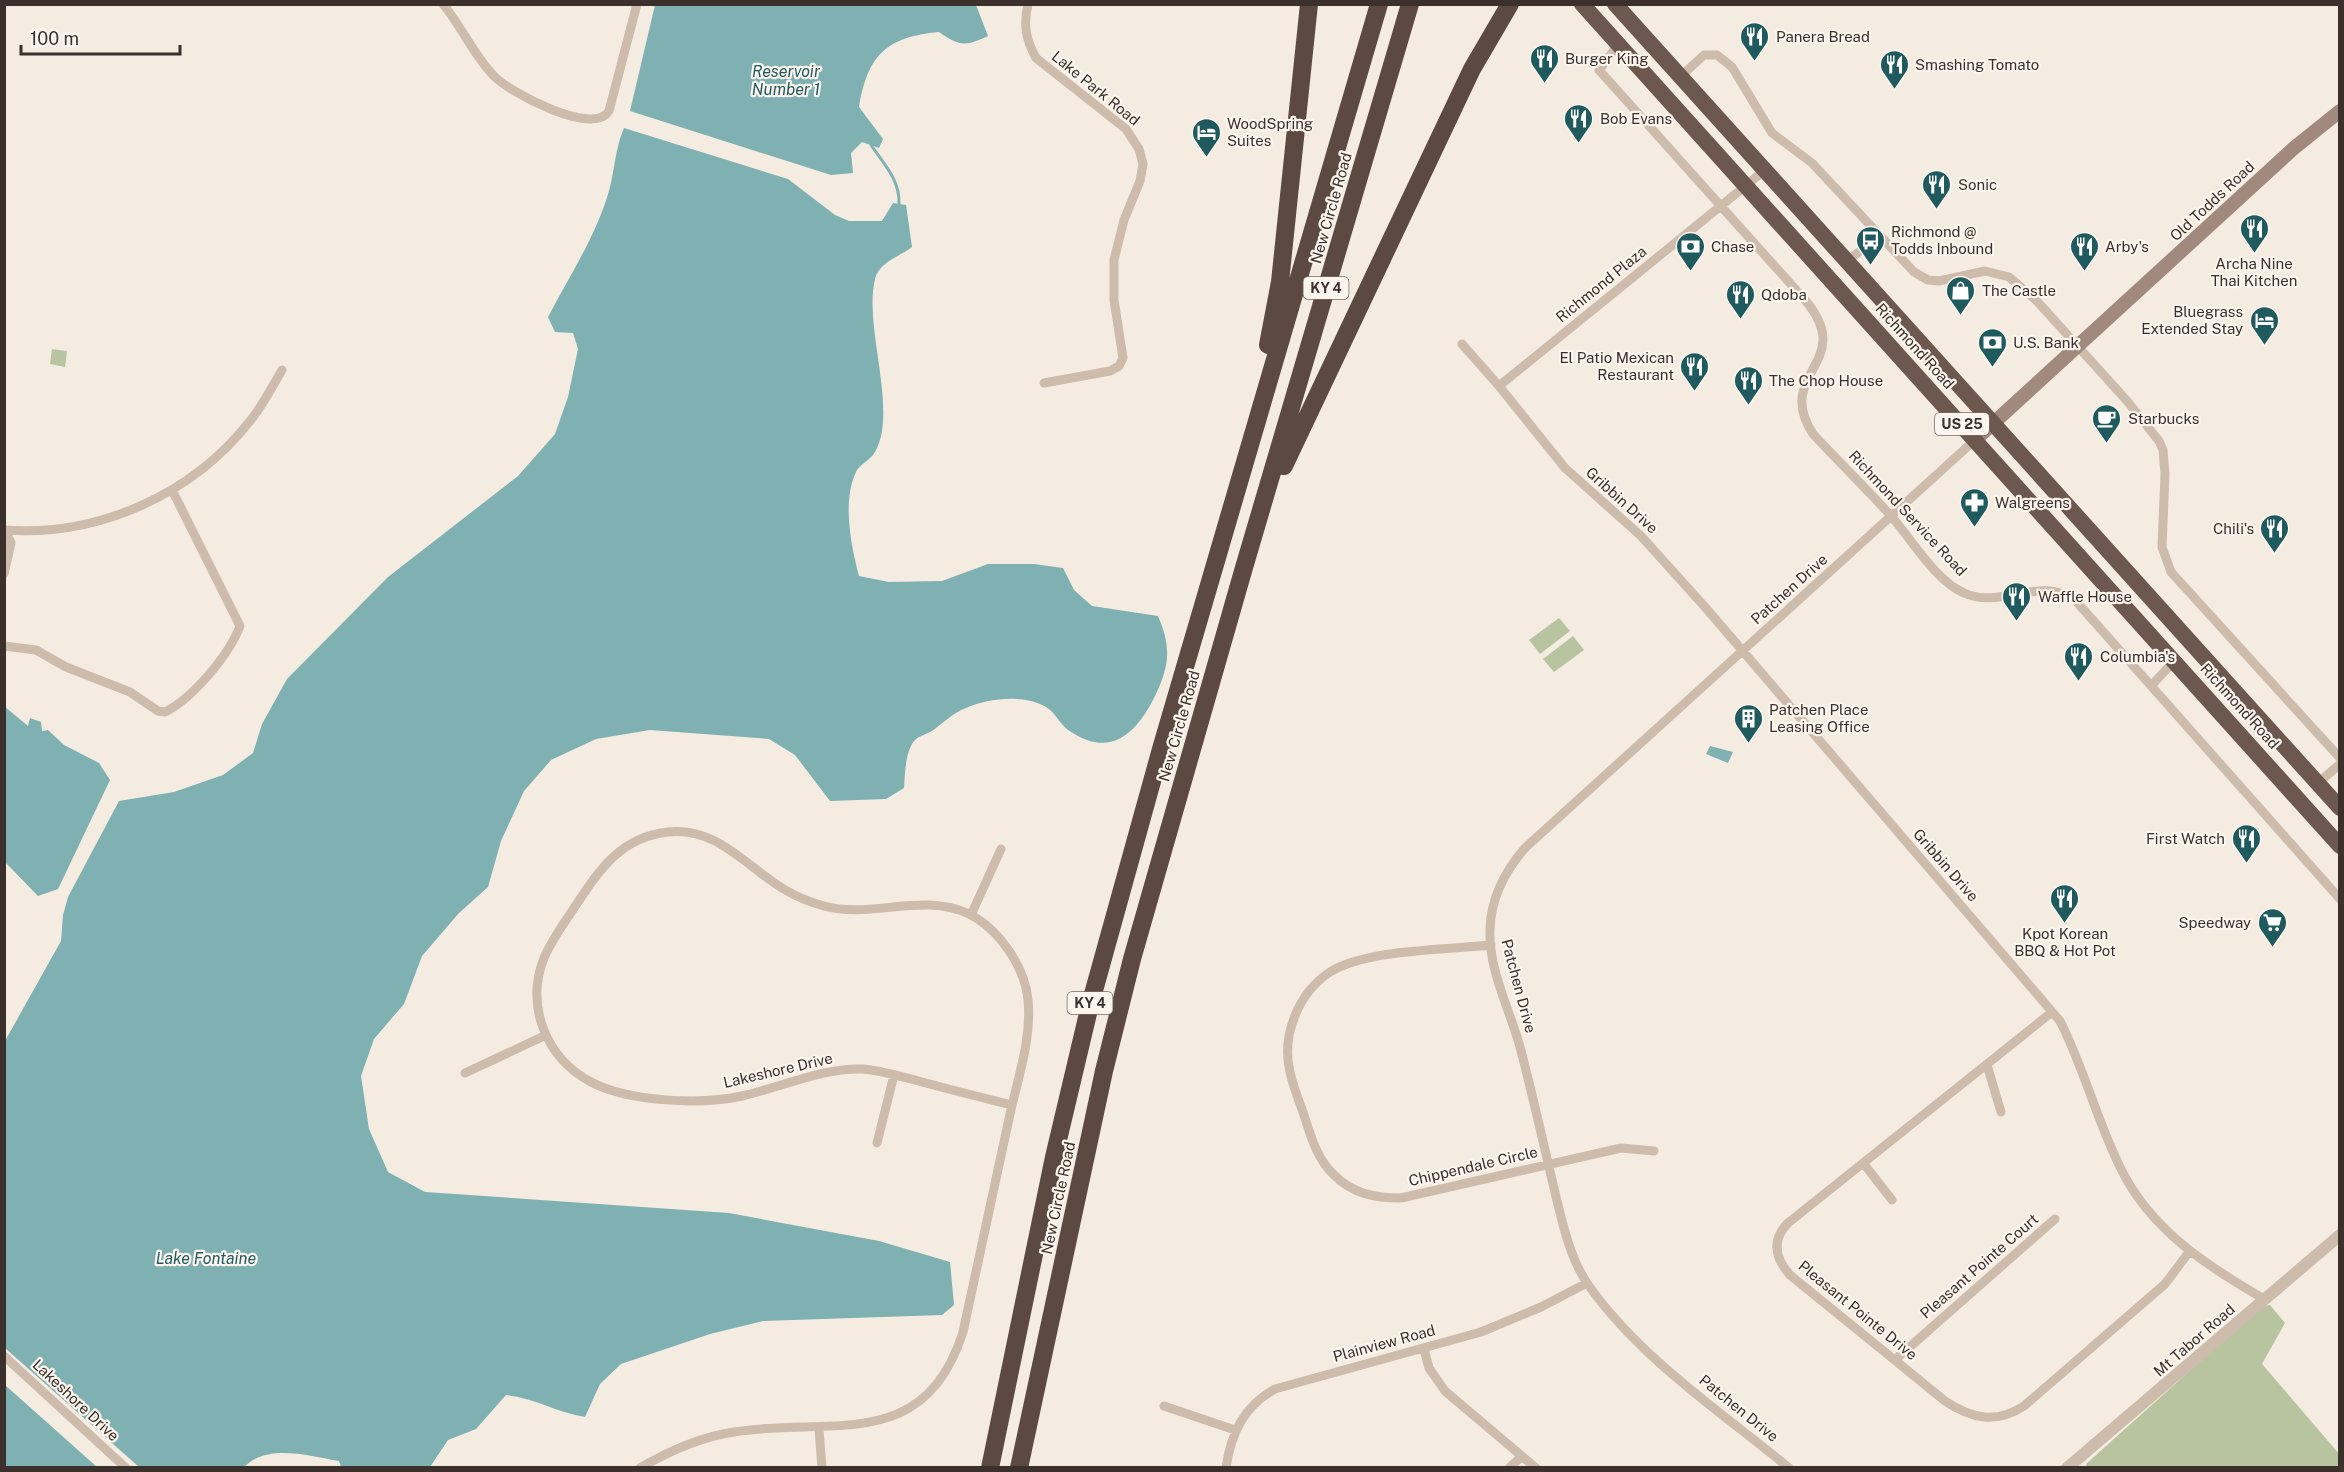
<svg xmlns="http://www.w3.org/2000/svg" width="2344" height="1472" font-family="'Public Sans',sans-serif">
<rect width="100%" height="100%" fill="#f4ebe1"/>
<path fill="#b8c4a0" d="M52,349L67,351L65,367L50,364Z
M1559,618L1570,631L1540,654L1529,640Z
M1573,636L1584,650L1554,672L1543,659Z
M2270,1305L2285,1323L2262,1364L2340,1455L2339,1468H2087L2086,1464L2262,1306Z"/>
<path fill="#7fb0b2" d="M655,5H976L988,36C965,47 959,46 939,32C886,37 868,55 859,107L883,139L879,148L862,142L851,153L853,173L831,175L630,111Z
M624,128L788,179L835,215L849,221H882L893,203L906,205L912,247C899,257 879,262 875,279C865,321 889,385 882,431C881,438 877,451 872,456C867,462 859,465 856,472C842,501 851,546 859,576L889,582L942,581L988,564H1034L1063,568L1074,590L1092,606L1158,616C1171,646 1170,664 1156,694C1137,733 1111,760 1068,730C1060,724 1055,712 1046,707C1025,694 988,698 966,708C953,713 943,723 932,731C927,734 919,736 915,740C905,751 905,774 904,788L886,799L830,801L795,755L769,739L650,730L596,739L551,760L524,791L501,841L488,887L459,913L422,956L404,1004L374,1039L361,1076L369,1129L388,1172L425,1192L729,1213L879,1241L950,1262L954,1305L942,1315L763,1321L710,1334L621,1364L600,1384L585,1417C555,1412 535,1398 506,1395L476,1429L448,1440L430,1467H341L339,1461C309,1456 268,1443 244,1467H139L5,1348V1041L61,941L63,915L68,897L119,801L174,792L223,775L253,753L262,724L287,679L388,577L518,476L555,434L568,397L578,349L573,333L555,332L548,317C569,277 596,236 609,191C615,169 615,149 624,128Z
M4,706L28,726L30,718L41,722L42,731L48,730L64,745L99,763L110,780L58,889L38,896L5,862Z
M1710,746L1733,752L1728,763L1706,754Z
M4,1385H5L97,1467H5Z"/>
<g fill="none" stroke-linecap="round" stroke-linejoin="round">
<path stroke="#7fb0b2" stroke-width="3" d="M871,145C884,164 900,180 899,204"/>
<path stroke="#cdbbac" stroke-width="9" d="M443,4C462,27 474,56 494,76C509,92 593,137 609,111L637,4
M1028,4C1023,25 1026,40 1036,58L1126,129L1139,149L1143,164L1140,181L1124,220L1114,260V300L1123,358L1119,366L1110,371L1044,383
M1618,45L1599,70L1805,300C1858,363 1773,372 1813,434C1839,462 1867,489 1892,517C1912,540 1936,581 1964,593C2001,610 2039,575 2075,600L2340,899
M1680,77L1704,55H1717L1732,67L1772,133L1812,163L1914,272L1928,280L1939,281L1985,271L2009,277L2036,300L2128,402L2159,441L2163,450L2165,474L2162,547L2171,572L2340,758
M1847,261L1880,236
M1462,344L1499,386L1765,170
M1499,386L1565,468L1641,536L1705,607L2060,1021C2084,1068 2097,1121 2121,1169C2151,1230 2207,1266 2264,1299
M4,530C98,537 192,495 250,421C263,405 272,387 282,370
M4,574L11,543L5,530
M4,646L36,650L66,667L130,692L158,711L165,712C193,698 229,655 240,626L172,490
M2152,685L2175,660
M2318,783L2340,764
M971,915L1001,849
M1491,945C1446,950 1367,949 1330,972C1299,992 1281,1035 1290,1072C1293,1086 1299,1101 1304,1115C1311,1137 1317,1159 1334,1175C1353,1194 1375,1198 1401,1198L1621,1148L1654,1151
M2052,1012L1788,1223C1771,1240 1775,1258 1790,1275L1945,1401C1972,1419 1996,1424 2024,1406L2165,1284L2189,1252
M1987,1065L2001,1112
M465,1073L544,1036
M877,1143L894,1075
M1864,1164L1892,1200
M1424,1349L1429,1368L1445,1391L1536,1468
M4,1356L126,1468
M1896,1359L2055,1219
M1164,1406L1235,1430
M819,1429L822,1468
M640,1468C669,1451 700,1437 734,1432C829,1416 924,1455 963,1332C979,1259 994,1186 1010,1114C1018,1078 1032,1037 1028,1000C1025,967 999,929 969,914C922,892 872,919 824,906C809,902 795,896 782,888C745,865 715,826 668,832C621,837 600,869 576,905C565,922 552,939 544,958C525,1006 546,1058 591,1082C629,1102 701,1105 742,1096C782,1087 821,1068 862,1069C880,1070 898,1076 915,1080C947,1089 980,1097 1012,1105
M1226,1468C1231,1433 1244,1406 1275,1389L1481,1332L1541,1307L1587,1283
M1509,1468L1522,1456
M1789,1468C1720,1411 1641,1359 1589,1286C1569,1258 1561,1217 1553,1184C1542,1138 1532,1092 1520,1047C1510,1010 1488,969 1490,929C1491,898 1505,871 1525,848L1976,439"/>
<path stroke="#cdbbac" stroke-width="12" d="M2067,1468L2340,1235"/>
<path stroke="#a18a7d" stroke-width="14" d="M1976,439L2294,148L2340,111"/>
<path stroke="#6c584f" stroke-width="16" d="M1582,4L2340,846
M1615,4L2340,808"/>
<path stroke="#5c4a42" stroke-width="18" d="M1268,345L1280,282L1309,4
M1284,466L1472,69L1510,4
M990,1468L1054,1157L1090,1005L1161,749L1379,4
M1019,1468L1104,1071L1132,959L1243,571L1410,4"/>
</g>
<defs>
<symbol id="restaurant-pin" viewBox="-11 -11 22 30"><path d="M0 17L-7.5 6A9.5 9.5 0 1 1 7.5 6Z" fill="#1f5a5e" stroke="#fbf5ee"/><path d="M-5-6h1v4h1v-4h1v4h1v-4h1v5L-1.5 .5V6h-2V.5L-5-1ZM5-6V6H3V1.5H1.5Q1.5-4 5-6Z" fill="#fff"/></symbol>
<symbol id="hotel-pin" viewBox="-11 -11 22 30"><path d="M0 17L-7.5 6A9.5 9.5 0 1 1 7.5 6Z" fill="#1f5a5e" stroke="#fbf5ee"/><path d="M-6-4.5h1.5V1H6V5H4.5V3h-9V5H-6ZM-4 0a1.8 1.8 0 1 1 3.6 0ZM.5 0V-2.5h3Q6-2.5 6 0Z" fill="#fff"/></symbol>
<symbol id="bus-pin" viewBox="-11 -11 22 30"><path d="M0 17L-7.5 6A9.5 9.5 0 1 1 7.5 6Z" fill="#1f5a5e" stroke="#fbf5ee"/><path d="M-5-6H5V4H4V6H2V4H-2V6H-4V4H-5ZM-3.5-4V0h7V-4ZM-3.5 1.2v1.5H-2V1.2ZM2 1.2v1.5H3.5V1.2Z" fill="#fff"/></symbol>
<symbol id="bank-pin" viewBox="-11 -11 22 30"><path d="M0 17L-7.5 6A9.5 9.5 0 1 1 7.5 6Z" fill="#1f5a5e" stroke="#fbf5ee"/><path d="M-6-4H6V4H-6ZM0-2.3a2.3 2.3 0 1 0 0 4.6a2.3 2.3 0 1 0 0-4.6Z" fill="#fff"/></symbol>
<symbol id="shop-pin" viewBox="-11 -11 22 30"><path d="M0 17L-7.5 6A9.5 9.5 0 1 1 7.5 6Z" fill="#1f5a5e" stroke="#fbf5ee"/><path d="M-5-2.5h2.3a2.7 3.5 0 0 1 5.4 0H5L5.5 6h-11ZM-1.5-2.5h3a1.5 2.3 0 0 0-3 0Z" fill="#fff"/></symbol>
<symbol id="cafe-pin" viewBox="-11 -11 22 30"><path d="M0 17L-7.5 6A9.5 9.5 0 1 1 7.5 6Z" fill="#1f5a5e" stroke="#fbf5ee"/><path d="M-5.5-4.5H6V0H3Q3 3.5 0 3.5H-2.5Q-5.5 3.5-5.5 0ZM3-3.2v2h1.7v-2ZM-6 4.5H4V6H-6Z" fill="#fff"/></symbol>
<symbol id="pharmacy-pin" viewBox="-11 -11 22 30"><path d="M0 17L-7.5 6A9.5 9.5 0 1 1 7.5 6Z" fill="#1f5a5e" stroke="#fbf5ee"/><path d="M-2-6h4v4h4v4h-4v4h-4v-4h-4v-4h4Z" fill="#fff"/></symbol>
<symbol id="building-pin" viewBox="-11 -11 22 30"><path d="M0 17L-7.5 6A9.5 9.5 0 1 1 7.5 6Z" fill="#1f5a5e" stroke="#fbf5ee"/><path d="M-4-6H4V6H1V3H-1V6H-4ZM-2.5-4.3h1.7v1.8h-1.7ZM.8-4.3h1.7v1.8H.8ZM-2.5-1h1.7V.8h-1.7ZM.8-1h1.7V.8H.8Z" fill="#fff"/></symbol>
<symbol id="supermarket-pin" viewBox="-11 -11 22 30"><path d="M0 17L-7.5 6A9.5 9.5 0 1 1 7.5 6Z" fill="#1f5a5e" stroke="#fbf5ee"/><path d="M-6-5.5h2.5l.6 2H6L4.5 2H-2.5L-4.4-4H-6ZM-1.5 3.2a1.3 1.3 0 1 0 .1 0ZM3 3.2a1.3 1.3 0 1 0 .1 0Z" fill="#fff"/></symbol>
</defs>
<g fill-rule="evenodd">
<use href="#restaurant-pin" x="1738" y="20" width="33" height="45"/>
<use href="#restaurant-pin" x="1528" y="42" width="33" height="45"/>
<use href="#restaurant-pin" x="1878" y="48" width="33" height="45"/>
<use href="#restaurant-pin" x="1562" y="102" width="33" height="45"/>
<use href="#hotel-pin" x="1190" y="116" width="33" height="45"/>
<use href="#restaurant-pin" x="1920" y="168" width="33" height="45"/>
<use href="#restaurant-pin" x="2238" y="212" width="33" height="45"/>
<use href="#bus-pin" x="1854" y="224" width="33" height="45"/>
<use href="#bank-pin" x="1674" y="230" width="33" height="45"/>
<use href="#restaurant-pin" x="2068" y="230" width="33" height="45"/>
<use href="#shop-pin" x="1944" y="274" width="33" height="45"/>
<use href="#restaurant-pin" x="1724" y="278" width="33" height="45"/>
<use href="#hotel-pin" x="2248" y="304" width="33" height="45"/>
<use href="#bank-pin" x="1976" y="326" width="33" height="45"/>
<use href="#restaurant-pin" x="1678" y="350" width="33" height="45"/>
<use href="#restaurant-pin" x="1732" y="364" width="33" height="45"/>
<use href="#cafe-pin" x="2090" y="402" width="33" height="45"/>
<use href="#pharmacy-pin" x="1958" y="486" width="33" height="45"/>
<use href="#restaurant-pin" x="2258" y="512" width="33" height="45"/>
<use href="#restaurant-pin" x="2000" y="580" width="33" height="45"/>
<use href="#restaurant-pin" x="2062" y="640" width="33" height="45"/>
<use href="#building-pin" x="1732" y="702" width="33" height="45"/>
<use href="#restaurant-pin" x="2230" y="822" width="33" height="45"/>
<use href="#restaurant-pin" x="2048" y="882" width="33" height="45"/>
<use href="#supermarket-pin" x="2256" y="906" width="33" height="45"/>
</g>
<g text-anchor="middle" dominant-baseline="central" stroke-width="4.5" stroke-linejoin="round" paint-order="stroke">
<g fill="#fbf5ee" stroke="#756b66" stroke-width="1.5">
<rect x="1303.5" y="277" width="45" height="22" rx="4.5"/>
<rect x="1935" y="413" width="54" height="22" rx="4.5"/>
<rect x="1067.5" y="992" width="45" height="22" rx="4.5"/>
</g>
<g font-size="14" font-weight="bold" fill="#3b302b">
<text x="1326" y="288">KY 4</text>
<text x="1962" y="424">US 25</text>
<text x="1090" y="1003">KY 4</text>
</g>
<g font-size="15" fill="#3b302b" stroke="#fbf5ee" text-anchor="start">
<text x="1776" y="36">Panera Bread</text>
<text x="1565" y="58">Burger King</text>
<text x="1915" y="64">Smashing Tomato</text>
<text x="1600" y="118">Bob Evans</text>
<text x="1227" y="123">WoodSpring<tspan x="1227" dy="17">Suites</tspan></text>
<text x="1958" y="184">Sonic</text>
<text x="1891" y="231">Richmond @<tspan x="1891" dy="17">Todds Inbound</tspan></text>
<text x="1711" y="246">Chase</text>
<text x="2105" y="246">Arby's</text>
<text x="2254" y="263" text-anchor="middle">Archa Nine<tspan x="2254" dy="17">Thai Kitchen</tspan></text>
<text x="1982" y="290">The Castle</text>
<text x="1761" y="294">Qdoba</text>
<text x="2243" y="311" text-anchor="end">Bluegrass<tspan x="2243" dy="17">Extended Stay</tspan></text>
<text x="2013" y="342">U.S. Bank</text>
<text x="1674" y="357" text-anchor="end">El Patio Mexican<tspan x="1674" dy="17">Restaurant</tspan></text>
<text x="1769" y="380">The Chop House</text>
<text x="2128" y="418">Starbucks</text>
<text x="1995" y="502">Walgreens</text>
<text x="2254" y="528" text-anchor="end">Chili's</text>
<text x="2038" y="596">Waffle House</text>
<text x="2100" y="656">Columbia's</text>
<text x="1769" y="709">Patchen Place<tspan x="1769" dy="17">Leasing Office</tspan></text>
<text x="2225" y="838" text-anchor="end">First Watch</text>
<text x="2251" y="922" text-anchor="end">Speedway</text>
<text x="2065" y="933" text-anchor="middle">Kpot Korean<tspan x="2065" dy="17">BBQ &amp; Hot Pot</tspan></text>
</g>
<g font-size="15" fill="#3b302b" stroke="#fbf5ee">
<text transform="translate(1096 88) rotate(39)">Lake Park Road</text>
<text transform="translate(2212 201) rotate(-43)">Old Todds Road</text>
<text transform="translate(1331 208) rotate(-74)">New Circle Road</text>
<text transform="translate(1601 284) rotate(-39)">Richmond Plaza</text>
<text transform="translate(1915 346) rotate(48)">Richmond Road</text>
<text transform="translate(1622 500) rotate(42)">Gribbin Drive</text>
<text transform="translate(1908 513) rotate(47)">Richmond Service Road</text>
<text transform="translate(1789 589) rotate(-42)">Patchen Drive</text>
<text transform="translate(2240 706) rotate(48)">Richmond Road</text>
<text transform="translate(1179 726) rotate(-74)">New Circle Road</text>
<text transform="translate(1946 865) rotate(49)">Gribbin Drive</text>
<text transform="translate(1519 986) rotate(75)">Patchen Drive</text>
<text transform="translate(778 1070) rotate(-13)">Lakeshore Drive</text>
<text transform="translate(1473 1166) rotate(-13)">Chippendale Circle</text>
<text transform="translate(1058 1198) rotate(-78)">New Circle Road</text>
<text transform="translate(1979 1266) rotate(-41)">Pleasant Pointe Court</text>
<text transform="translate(1858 1310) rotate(39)">Pleasant Pointe Drive</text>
<text transform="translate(2194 1340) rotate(-41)">Mt Tabor Road</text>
<text transform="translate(1384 1343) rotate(-15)">Plainview Road</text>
<text transform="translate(76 1400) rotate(43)">Lakeshore Drive</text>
<text transform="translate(1739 1408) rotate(39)">Patchen Drive</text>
</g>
<g font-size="16" font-style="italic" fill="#1f5a5e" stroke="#fbf5ee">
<text x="786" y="71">Reservoir<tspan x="786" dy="18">Number 1</tspan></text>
<text x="206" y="1258">Lake Fontaine</text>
</g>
</g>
<rect width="2344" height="1472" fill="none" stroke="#3b302b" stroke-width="12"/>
<path d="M21 45v9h159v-9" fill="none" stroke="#3b302b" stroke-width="3"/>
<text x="30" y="45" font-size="18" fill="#3b302b" stroke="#fbf5ee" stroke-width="4.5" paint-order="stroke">100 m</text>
</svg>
